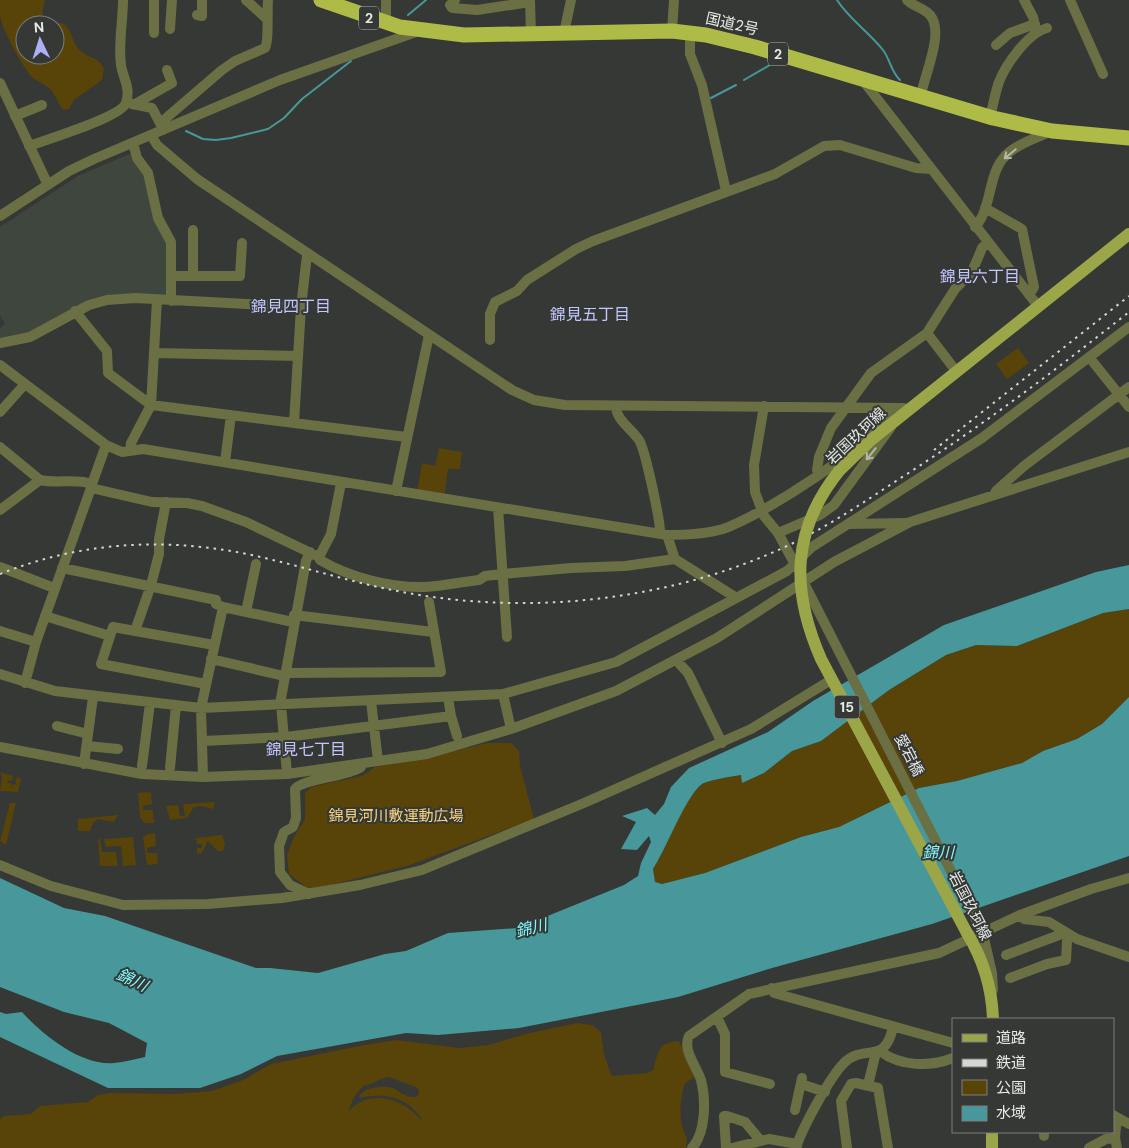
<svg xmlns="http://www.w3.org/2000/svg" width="1129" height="1148" font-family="'DM Sans','Noto Sans JP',sans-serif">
<rect width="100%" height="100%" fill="#353835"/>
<path fill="#3f463e" d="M134,152L146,175L167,238L168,297L94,300L30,335L0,339V328L5,324L0,315V227L78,176Z"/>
<path fill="#584308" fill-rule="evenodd" d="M0,0H45L42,12L47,23C53,23 62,21 66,26C73,33 73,46 82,52C93,60 96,56 104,68L102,80L74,100L69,109L63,110C58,104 56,96 51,90C46,84 37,82 32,77C22,66 2,30 0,16C0,11 0,5 0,0ZM25,25H55V55H25Z
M1018,348L1029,363L1007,379L996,364Z
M439,448L462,452L460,469H448L444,497L417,492L422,463L435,466Z
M1129,609V697L1102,724L1077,739L1043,751L1022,763L957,781L919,788L839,827L801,837L705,873L662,884L655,882L653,869C668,846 681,800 701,785C710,778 730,777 742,775V783L764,773L792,751L821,741L889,690L946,655L976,645L1017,646L1103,613Z
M487,743H511L519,751L520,766L534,819L410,865L310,890L289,874L287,855L294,837L305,819V793L311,787L362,776L375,767L431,757Z
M0,772L13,776L12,781L8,780L7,782L12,784L10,789L13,784L18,785L15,782L17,777L21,779L18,792L0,791L2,777Z
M151,792L152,804L143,806V810H153L154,823H144L140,817L138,793Z
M215,802L213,809L201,806L194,807L187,818L170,820L166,806L178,805L180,816H185L183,804Z
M10,803H16L6,845L0,841Z
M118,815L114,822L98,819L93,823L90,831H78V819Z
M155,833L156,846L147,848V853H157L158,864L147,865L143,837L148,834Z
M222,835L225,843L223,851H218L208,841L201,854L197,853V848H202V844H197L196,838Z
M133,837L136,865L123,866L121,846L106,847L104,839Z
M98,839H100L102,852H116L118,866H100Z
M577,1023L592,1025L601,1032L604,1055L612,1076L647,1073L653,1070C659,1051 657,1043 679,1041C683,1049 694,1071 694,1078L685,1083C679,1100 678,1123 687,1138L686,1148H0V1119L4,1116L31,1114L40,1106L88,1102L98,1095L110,1093L175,1094L212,1091L243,1080L271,1064L359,1046L396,1040L459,1048L489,1045L525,1034ZM389,1077L418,1088L419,1093L416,1097C407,1098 401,1092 393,1088C382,1085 365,1087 359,1096L360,1098C386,1092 410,1098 423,1122C420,1119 416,1114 412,1111C393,1095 365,1092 348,1112L354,1097L363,1086C373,1085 379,1078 389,1077Z"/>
<path fill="#47989b" d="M1129,565V609L1103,613L1017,646L976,645L946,655L889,690L821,741L792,751L764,773L742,783L741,775C729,777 715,779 704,783C688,790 665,852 653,869L655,882L662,884L705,873L801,837L839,827L919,788L957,781L1022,763L1043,751L1077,739L1102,724L1129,697V856L932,924L772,968L678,997L519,1028L438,1035L406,1033L277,1056L241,1074L200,1088H108L0,1037V1012L6,1014L22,1012C43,1035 81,1066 114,1063C124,1062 135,1059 145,1057L147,1043L109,1023L64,1012L0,987V878L64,908L105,916L256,968H270L318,973L385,954L406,951L448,933L518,928L624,885L638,876L641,863L651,842L649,836L637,850L621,849L636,822L622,816L647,808L655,815L664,804L671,787L689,768L768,732L813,701L944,625L1096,572Z"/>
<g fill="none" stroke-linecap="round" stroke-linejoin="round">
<path stroke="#47989b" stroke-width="2" d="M837,0C849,19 869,32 883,50C890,59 891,72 900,80
M408,15L426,0
M744,80L775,62
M711,98L736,85
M186,131L203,139L216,140L231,138L268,129L284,118L302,99L351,61"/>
<path stroke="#6a6f44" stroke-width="10" d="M246,0L266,18
M455,0L450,5L452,8L477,10L530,2
M530,0L531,34
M907,0C914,7 924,8 930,15C945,32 924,76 921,95
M1024,0L1033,17L1036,30
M1070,0L1103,74
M197,15L202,16V0
M383,23L386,15V0
M170,29L172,0
M672,31L674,0
M154,33V0
M564,33L571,0
M690,33V54L702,85L726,191
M996,45L1010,33L1035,24
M861,78L1038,306
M0,83L48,185
M132,104L152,108L161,125
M135,104L172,83L167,70
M15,116L42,105
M990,117C993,106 995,93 999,82C1006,64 1028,33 1047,28
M163,130L161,125L165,119L222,70L235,61L265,48C269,42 267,11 268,0
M151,135L157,145L197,179L512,390L534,400L565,405L904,408L908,410
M133,143L137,158L148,173L158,218L171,242V301
M29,146C46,140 121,117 126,103C131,88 123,78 121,65C118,45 123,21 123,0
M985,208L1022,229L1034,287L1029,295
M0,216L69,171L94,159L280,80L416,32
M975,227C993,207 987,174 1006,155C1017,144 1037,138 1051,131
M171,276H240L242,243
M193,276V230
M75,311L107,351L108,373L151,405L406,437
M927,333L956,371
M490,340V314L495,302L517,291L527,280L576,249L593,241L775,174L824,146L840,145L916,168L931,169
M0,343L30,337L89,305L107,300L135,298L301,307
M154,353L298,356
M1089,357L1129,407
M0,365L106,445L122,452L143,449L667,535C685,535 706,534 723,529C763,515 874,445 892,408
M616,406C616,420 631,428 639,440C645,449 661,523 660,534
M764,406L754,465L755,492L764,516L778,533L797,568
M0,412L25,384
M294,423L301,307L307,255
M0,447L40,480
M130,450L131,443L151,405L157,300
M225,462L231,415
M819,475L817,470L819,457L831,428L871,373L927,333L955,289L972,272L982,248L988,242
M92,484L106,445
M396,491L429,335
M994,495L996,491L1024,466L1129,387
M498,508L507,637
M0,510L40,480C58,484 76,478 92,484L91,488L152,502L187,503L202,506L246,522L319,557L320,560C349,577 390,588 425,587C443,586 461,582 479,580L485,576L502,574L571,568L625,566L675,559
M849,524L906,523
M778,533L820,515L834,505L891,427
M667,535L675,559L735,597
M319,557L331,534L341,483
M0,567L54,588
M62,568L216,600V604L223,607L293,622
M803,581L983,934L992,973L993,990
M246,612L256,564
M294,615L433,632
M45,616L110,636
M0,631L36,642
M135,631L151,585L159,554V539L166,502
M211,659L284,676
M677,661L688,673L722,743
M285,673L441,672L429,602
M0,674L55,691L201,708L503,694L616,662L787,571L812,547L982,438L1129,327
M25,683L36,642L91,488
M206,684L101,664L113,627L214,645
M503,694L511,729
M371,701L378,761
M280,704L306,561L310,552
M281,704L287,774
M451,716L457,736
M57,726L88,734
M203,741L286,737L451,716L448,697
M87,746L118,749
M0,747L142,774L203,777L287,774L427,754L511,729L616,691L717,638L834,562L910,522L1129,452
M84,764L93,697
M142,766L150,703
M170,768L176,705
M203,777L201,708L223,607
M0,865L51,886L123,905L208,904L282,898L360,885L422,870L584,803L751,729L826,683
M309,894L290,885L280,872L279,846L284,832L293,827L296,818L295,789C302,779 346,777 361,767
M1020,915L1024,919L1049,922L1077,939L1129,957
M1006,955L1059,935L1063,931
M1010,978L1047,964L1066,960L1067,941L1070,936
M772,988L774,993L953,1043
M717,1017L725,1034V1072L770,1084
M880,1051C901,1067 930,1067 953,1058
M801,1084L825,1092
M868,1085L876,1052
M795,1110L802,1078
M1113,1115L1129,1124
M1044,1132V1136
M1115,1138L1117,1148
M692,1148C706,1133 706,1099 701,1080C697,1067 682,1050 689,1036L749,994L939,953L1020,915L1091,889L1129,878
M726,1148L724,1116H727L745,1122L760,1140
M732,1148L769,1139L797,1144
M796,1148C802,1128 830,1077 844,1063C864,1043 885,1066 893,1027
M847,1148L841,1101L851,1084L856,1083L878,1088L888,1148
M1089,1148L1106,1139L1115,1138L1116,1126L1119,1119"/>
<path stroke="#9ba648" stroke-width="12" d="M839,471L871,440L1129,234
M967,933C983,959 992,990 993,1019
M992,1148V1132"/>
<path stroke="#afbb47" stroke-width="15" d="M321,0L400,27L464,35L672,31L706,35L755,47L993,118L1052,131L1129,138"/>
<path stroke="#d4d7d4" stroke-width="2" stroke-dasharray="2.5 5" stroke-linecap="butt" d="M934,450L1129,296
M0,574C80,542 163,537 247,554C299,565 349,582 402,592C529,616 668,601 785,547C825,528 860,505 896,481C978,429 1053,372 1129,312"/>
<path stroke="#9ba648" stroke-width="12" d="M839,471C791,531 791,590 821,659L967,933"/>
</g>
<defs><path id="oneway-shaft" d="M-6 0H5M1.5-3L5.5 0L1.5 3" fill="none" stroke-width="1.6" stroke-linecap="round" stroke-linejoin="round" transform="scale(1.25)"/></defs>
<g stroke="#b5b8a6">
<use href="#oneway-shaft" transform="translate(1010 154) rotate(141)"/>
<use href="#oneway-shaft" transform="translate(871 454) rotate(129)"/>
</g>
<g text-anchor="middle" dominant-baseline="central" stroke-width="4" stroke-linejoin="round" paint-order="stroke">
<g fill="#353835" stroke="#b2b4b2" stroke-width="1">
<rect x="359" y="6.5" width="20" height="23" rx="4"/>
<rect x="768" y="42.5" width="20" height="23" rx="4"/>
<rect x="834.5" y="695.5" width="25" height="23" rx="4"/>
</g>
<g font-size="14" font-weight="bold" fill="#e7e9e7">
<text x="369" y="18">2</text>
<text x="778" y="54">2</text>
<text x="847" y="707">15</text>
</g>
<g font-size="15" fill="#e7e9e7" stroke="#353835">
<text transform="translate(732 24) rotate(13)">国道2号</text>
<text transform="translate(856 436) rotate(-43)">岩国玖珂線</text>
<text transform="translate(909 755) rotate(63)">愛宕橋</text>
<text transform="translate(970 906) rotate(63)">岩国玖珂線</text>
</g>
<g font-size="15" fill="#f8d582" stroke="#353835">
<text x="396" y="816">錦見河川敷運動広場</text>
</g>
<g font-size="16" fill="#c3c6ff" stroke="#353835">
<text x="980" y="276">錦見六丁目</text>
<text x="291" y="306">錦見四丁目</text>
<text x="590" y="314">錦見五丁目</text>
<text x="306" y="749">錦見七丁目</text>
</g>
<g font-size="16" font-style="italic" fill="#80f9fd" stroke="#353835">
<text x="938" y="852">錦川</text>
<text transform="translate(531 928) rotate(-13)">錦川</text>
<text transform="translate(132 980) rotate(25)">錦川</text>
</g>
</g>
<rect x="952" y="1018" width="162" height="115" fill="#353835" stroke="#7c7f7c"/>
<rect x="962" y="1034" width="25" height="8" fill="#9ba648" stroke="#7c7f7c"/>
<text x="996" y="1043" font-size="15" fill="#e7e9e7">道路</text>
<rect x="962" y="1059" width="25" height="8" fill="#d4d7d4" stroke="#7c7f7c"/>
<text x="996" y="1068" font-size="15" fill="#e7e9e7">鉄道</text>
<rect x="962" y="1080" width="25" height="15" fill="#584308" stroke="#7c7f7c"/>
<text x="996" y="1093" font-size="15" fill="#e7e9e7">公園</text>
<rect x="962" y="1106" width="25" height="15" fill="#47989b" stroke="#7c7f7c"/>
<text x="996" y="1118" font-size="15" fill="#e7e9e7">水域</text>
<g transform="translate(40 40) rotate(356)"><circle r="24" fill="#353835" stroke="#7c7f7c"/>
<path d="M0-4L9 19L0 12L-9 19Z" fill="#adaffb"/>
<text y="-8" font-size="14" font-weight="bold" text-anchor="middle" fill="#e7e9e7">N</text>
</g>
</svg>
